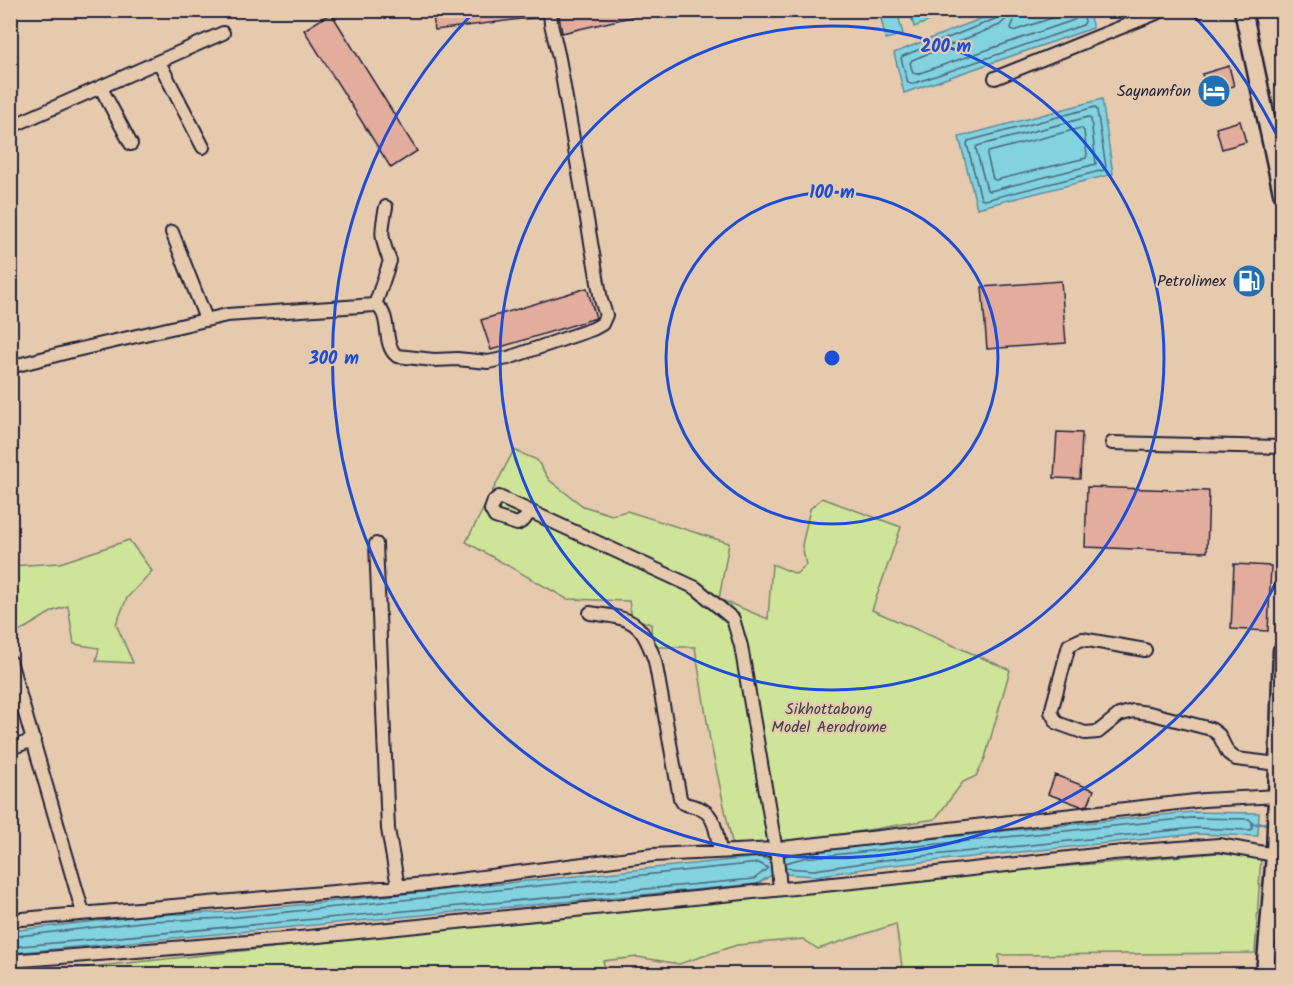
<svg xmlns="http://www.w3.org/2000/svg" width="1293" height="985" font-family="Kalam,sans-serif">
<rect width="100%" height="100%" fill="#e6caae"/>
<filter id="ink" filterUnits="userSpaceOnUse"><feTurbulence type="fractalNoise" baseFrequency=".0167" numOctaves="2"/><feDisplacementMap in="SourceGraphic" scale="12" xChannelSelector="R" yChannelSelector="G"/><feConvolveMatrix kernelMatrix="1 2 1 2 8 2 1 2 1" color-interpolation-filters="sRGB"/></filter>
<g filter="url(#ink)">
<path fill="#cee499" stroke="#78836a" stroke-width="1.5" d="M514,450L537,460L549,480L583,506L612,515L627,511L729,543L719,599L768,619L772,564L796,574L806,565L802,545L810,509L822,498L901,527L872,610L1010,670L985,758L976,776L963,782L935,819L734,852L710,740L695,647H652L651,624L632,618L629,601L567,599L466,542Z
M129,540L152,571L127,598L116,624L133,663L96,661L99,648L74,644L68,606L53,611L17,633L11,608V566L60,563Z
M1217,853L1261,857L1255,953L999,955V974H903L896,924L818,949L803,939L737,945L679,964L638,957L603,961L607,974H24L956,876Z"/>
<path fill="#83d2df" stroke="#5c8c9d" stroke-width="1.5" d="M879,11H897L903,34L886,39Z
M910,11V10L957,11L914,27Z
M1000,11H1088L1093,28L904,93L894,53Z
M1102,99L1113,174L977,208L959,137Z
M1191,812L1259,813L1258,836L1195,834L884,866L815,876L784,874L770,876L757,884L11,953L10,931L150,915L229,912L760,857L770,860L801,852Z"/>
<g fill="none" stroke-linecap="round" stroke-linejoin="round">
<path stroke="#49687d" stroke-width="1.5" d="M999,10V15L995,19L903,56L901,58L908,83L912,84L1083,25L1085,22L1083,10
M1007,10L1006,19L1000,25L912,60L910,63L913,73L917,74L1074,20L1076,18L1075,10
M1016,10L1015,18L1011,28L1013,31L1064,14L1066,10
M1095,107L1097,110L1106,167L1104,170L985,200L981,199L967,144L968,141Z
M1088,117L1091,119L1096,164L990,191L987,190L976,149L977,146Z
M1081,128L1084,131L1087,155L1086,158L996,180L993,179L987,155L988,152Z
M785,863L803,858L1191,818L1249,819L1252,822V828L1250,830L1195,828L884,860L814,870L786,868
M10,937L150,921L229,918L759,863L768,868L754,879L10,947"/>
<path stroke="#5c8c9d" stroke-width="3" d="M1254,824L1272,823"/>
</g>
<path fill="#e2ad9d" stroke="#22223b" stroke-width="1.5" d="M432,10H542V18L521,19L435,30Z
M558,10H643L644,14L562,33Z
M331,13L417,151L391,168L304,30Z
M1229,66L1234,86L1207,93L1202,74Z
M1240,121L1246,142L1222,149L1216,128Z
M1261,274L1262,287L1238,289L1237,276Z
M1061,281L1066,343L987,349L982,287Z
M587,288L596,318L491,350L481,320Z
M1057,432L1082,433L1080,479L1054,478Z
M1087,487L1209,491L1207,552L1085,547Z
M1234,564L1271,566L1268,631L1231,629Z
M1055,775L1094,790L1088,805L1081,806L1048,794Z"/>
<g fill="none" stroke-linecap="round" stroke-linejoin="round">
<defs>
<path id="minor" d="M159,62L203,147
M995,78L1164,10
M101,88L131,144
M10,127L223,33
M172,232L206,319
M375,305L390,261C380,237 381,231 386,207
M10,367L72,351L227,315L375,305C393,314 381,344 397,356L434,360L457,359L488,362L508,358L593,329L602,324L606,315L601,300L559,58L551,24L550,10
M1112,443L1282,447
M530,512L524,520L517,524L495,517L491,510L494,501L499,497L523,508L696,588L733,619L741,646L777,857L780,889
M376,544L388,829L398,887
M590,613C633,619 640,619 655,661L680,798L683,803C689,806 697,806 703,810C716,817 717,838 720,851
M1145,650L1082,639L1069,645L1051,712L1057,723L1085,733L1098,732L1119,715L1133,711L1149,713L1211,729L1219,735L1228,753L1236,759L1279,764
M10,661L83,913
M10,748L34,740
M10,920L427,884L653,855L774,849L1204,800L1278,796
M10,961L299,938L892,878L1113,853L1219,845L1275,855"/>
<path id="secondary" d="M1243,10L1282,193
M1265,974L1275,855L1282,651"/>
</defs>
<use href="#minor" stroke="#22223b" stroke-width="16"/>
<use href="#secondary" stroke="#22223b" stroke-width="21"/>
<use href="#minor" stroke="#e6caae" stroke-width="12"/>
<use href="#secondary" stroke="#e6caae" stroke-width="16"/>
</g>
</g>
<g fill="none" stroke="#1d4ed8" stroke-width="3">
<circle cx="832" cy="358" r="166"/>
<circle cx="832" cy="358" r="332"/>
<path d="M1281 572A498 498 0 1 1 474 12M1190 12A498 498 0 0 1 1281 144"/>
</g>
<defs>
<symbol id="hotel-disc" viewBox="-11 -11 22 22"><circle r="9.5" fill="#1f6fb2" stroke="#e6caae"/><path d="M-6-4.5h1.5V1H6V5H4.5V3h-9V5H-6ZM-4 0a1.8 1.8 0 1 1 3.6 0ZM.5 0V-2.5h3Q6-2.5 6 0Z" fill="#fff"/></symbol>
<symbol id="fuel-disc" viewBox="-11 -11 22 22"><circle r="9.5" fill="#1f6fb2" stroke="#e6caae"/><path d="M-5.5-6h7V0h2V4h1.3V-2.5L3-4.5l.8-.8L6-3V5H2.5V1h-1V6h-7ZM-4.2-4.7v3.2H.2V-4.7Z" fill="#fff"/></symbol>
</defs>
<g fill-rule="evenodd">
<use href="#hotel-disc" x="1195" y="72" width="38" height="38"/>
<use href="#fuel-disc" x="1230" y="262" width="38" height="38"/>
</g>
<g text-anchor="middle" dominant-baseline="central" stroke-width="4.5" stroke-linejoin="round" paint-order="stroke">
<g font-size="16" fill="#22223b" stroke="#e6caae" text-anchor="end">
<text x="1191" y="91">Saynamfon</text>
<text x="1226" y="281">Petrolimex</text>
</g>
<g font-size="16" fill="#3c3f49" stroke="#e6caae">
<text x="829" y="709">Sikhottabong<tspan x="829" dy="18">Model Aerodrome</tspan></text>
</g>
</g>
<circle cx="832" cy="358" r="9" fill="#1d4ed8" stroke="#e6caae" stroke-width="3"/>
<g font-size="18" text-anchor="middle" font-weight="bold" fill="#1d4ed8" stroke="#e6caae" stroke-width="4.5" stroke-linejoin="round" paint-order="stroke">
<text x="946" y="52">200 m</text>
<text x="832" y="198">100 m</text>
<text x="334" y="364">300 m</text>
</g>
<rect width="1293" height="985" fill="none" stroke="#e6caae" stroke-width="36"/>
<rect x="18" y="18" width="1257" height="949" fill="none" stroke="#22223b" stroke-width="2" filter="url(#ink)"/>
</svg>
